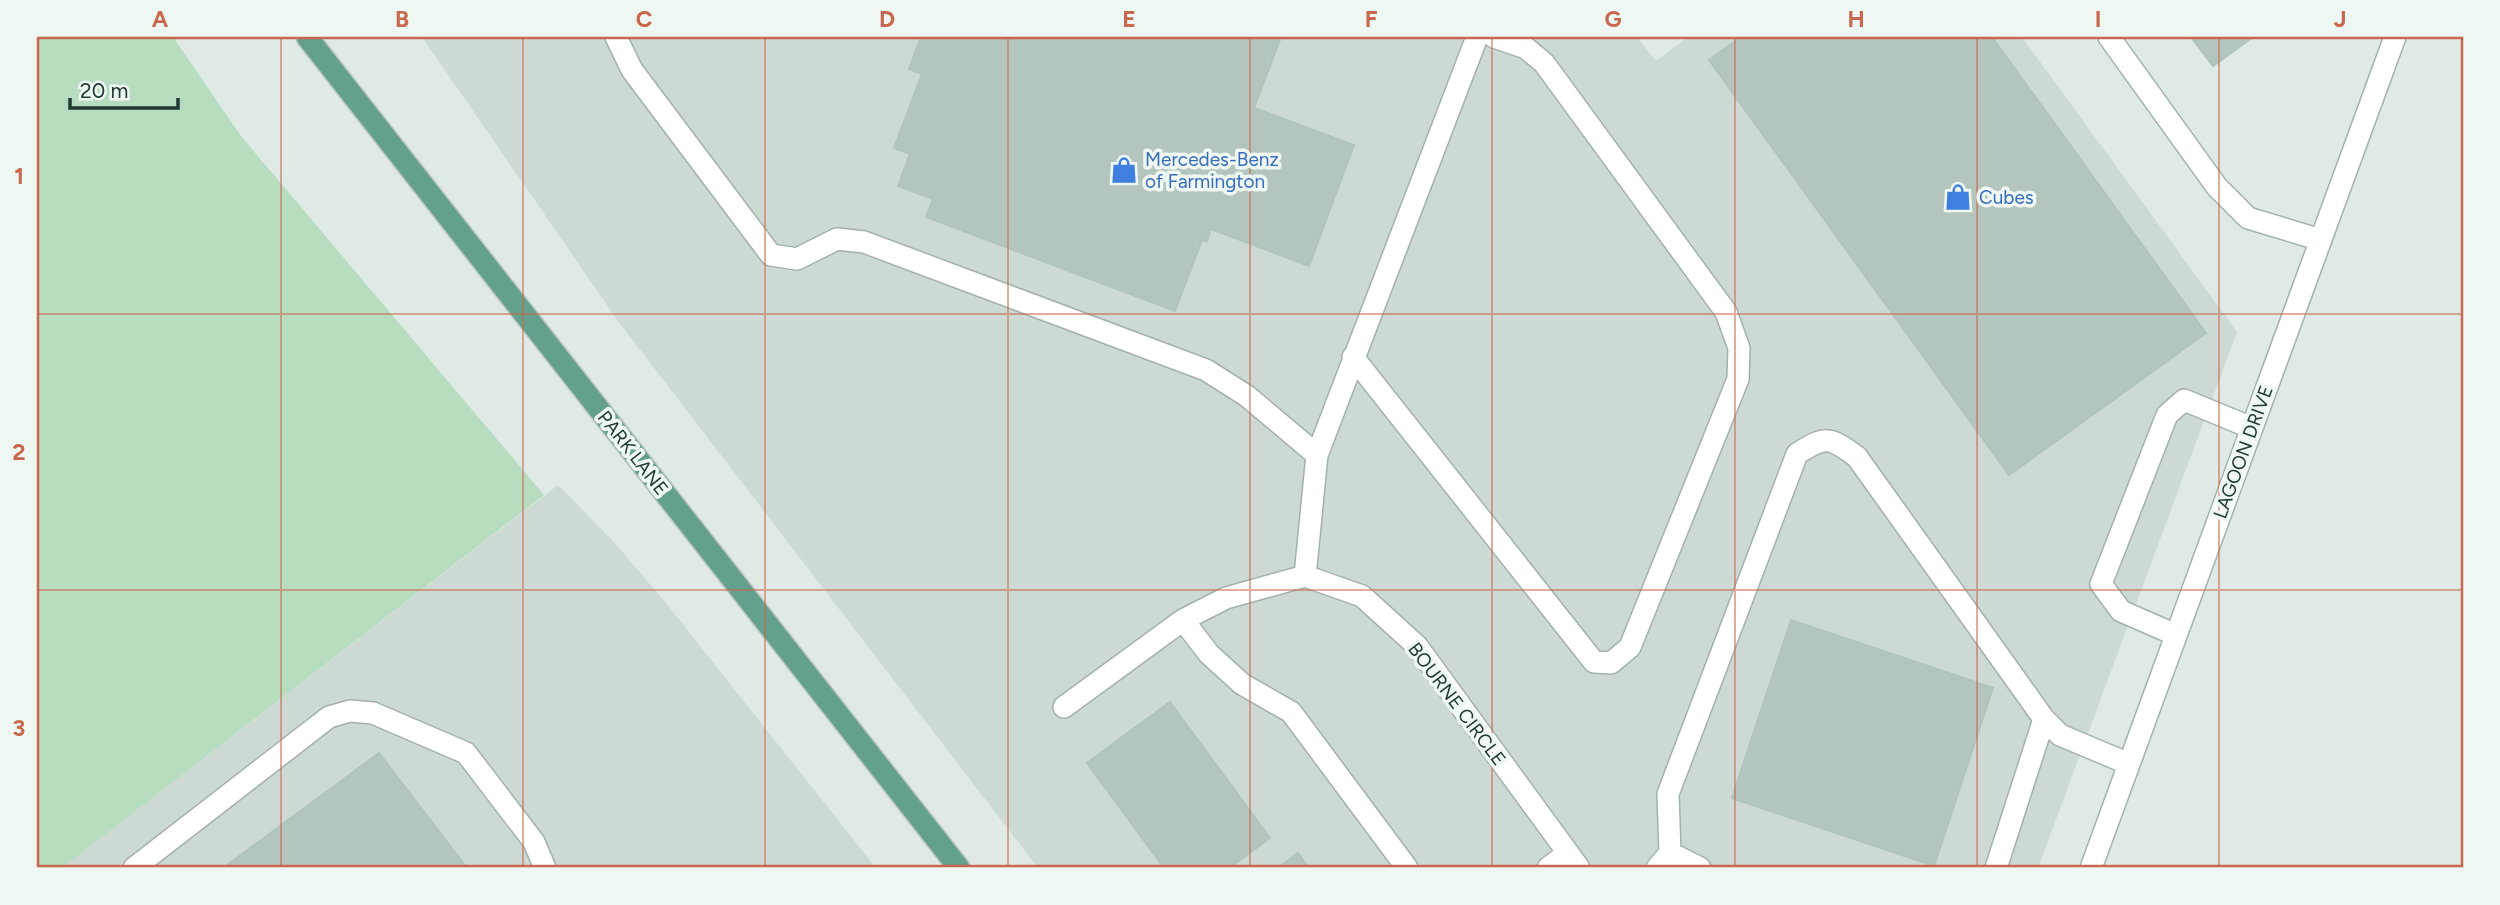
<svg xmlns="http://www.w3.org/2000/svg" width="2500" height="905" font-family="Figtree,sans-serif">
<rect width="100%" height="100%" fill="#dfeae4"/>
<path fill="#cddad3" d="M422,37H1637L1656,61L1688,37H2022L2237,332L2038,868H1038L618,321Z
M558,485L613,541L666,603L876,868H62Z"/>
<path fill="#b7dcbf" d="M37,37H173L241,136L544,495L62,868H37Z"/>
<path fill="#b4c5bd" stroke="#b1c4bb" stroke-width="2" d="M921,37H1281L1254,108L1354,145L1309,266L1211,229L1207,241L1202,240L1175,311L926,217L933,199L898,186L910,154L894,148L922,74L909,69Z
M1741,37H1992L2206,333L2009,475L1709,60Z
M2191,37H2253L2213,66Z
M1791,620L1993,688L1934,866L1732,798Z
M1170,702L1270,838L1229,868H1164L1087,763Z
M379,753L467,868H223Z
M1298,853L1309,868H1278Z"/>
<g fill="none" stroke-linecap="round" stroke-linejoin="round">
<defs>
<path id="minor" d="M616,37L632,70L771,255L797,259L837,239L864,242L1206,370L1247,396L1317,455
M2109,37L2217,187L2248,218L2321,240
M1353,357L1594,662L1611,663L1630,647L1738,379L1739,348L1726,312L1544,63L1526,48L1494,37
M1305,576L1317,455L1477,37
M1305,576L1362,596L1417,646L1579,868
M1183,620L1209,654L1242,684L1291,712L1407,868
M2176,635L2121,611L2101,584L2167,415L2184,400L2252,428
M1064,707L1183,620L1226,598L1305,576
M1670,853L1700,868
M134,868L329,717L350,711L373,713L466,753L534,842L545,868
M1548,868L1568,853
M1657,868L1670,853L1668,794L1797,454C1826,435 1830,437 1857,457L2044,719L2060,735L2129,764
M1996,868L2044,719
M2091,868L2395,37"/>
<path id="major" d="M307,37L959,868"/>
</defs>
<use href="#minor" stroke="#a2b2ab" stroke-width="24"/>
<use href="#major" stroke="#bcc4c2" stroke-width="24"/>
<use href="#minor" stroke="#fff" stroke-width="21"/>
<use href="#major" stroke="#63a08d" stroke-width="21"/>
</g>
<path fill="none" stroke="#c8684e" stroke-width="2" stroke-opacity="0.55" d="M281,37V868M523,37V868M765,37V868M1008,37V868M1250,37V868M1492,37V868M1735,37V868M1977,37V868M2219,37V868M37,314H2463M37,590H2463"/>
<defs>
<symbol id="shop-bare" viewBox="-9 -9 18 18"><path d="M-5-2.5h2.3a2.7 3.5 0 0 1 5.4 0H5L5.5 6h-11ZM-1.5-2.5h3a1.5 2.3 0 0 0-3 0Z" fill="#3f7fe0" stroke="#eff7f2" stroke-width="2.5" paint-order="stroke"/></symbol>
</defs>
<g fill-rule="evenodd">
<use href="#shop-bare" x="1105" y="151" width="38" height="38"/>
<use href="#shop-bare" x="1939" y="178" width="38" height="38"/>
</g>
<g text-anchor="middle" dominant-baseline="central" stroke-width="7" stroke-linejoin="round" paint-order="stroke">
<g font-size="19" fill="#366cbe" stroke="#eff7f2" text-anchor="start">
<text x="1145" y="159">Mercedes-Benz<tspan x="1145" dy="22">of Farmington</tspan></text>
<text x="1979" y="197">Cubes</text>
</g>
<g font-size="19" fill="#203a32" stroke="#eff7f2">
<text transform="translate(2243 452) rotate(-70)">LAGOON DRIVE</text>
<text transform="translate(633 453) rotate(52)">PARK LANE</text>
<text transform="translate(1457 704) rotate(53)">BOURNE CIRCLE</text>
</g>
</g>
<rect width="2500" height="905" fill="none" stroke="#eff7f2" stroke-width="77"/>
<path d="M70 98v10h108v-10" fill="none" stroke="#203a32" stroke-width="3.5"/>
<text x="80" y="98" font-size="21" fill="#203a32" stroke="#eff7f2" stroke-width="5" paint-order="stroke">20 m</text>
<rect x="38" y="38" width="2424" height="828" fill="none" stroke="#c8684e" stroke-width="2.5"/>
<g font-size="23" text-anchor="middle" font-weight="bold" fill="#c8684e">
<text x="160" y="27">A</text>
<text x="402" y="27">B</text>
<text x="644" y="27">C</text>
<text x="887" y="27">D</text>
<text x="1129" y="27">E</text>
<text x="1371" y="27">F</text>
<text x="1613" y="27">G</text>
<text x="1856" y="27">H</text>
<text x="2098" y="27">I</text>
<text x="2340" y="27">J</text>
<text x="19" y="184">1</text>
<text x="19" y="460">2</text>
<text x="19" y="736">3</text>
</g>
</svg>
